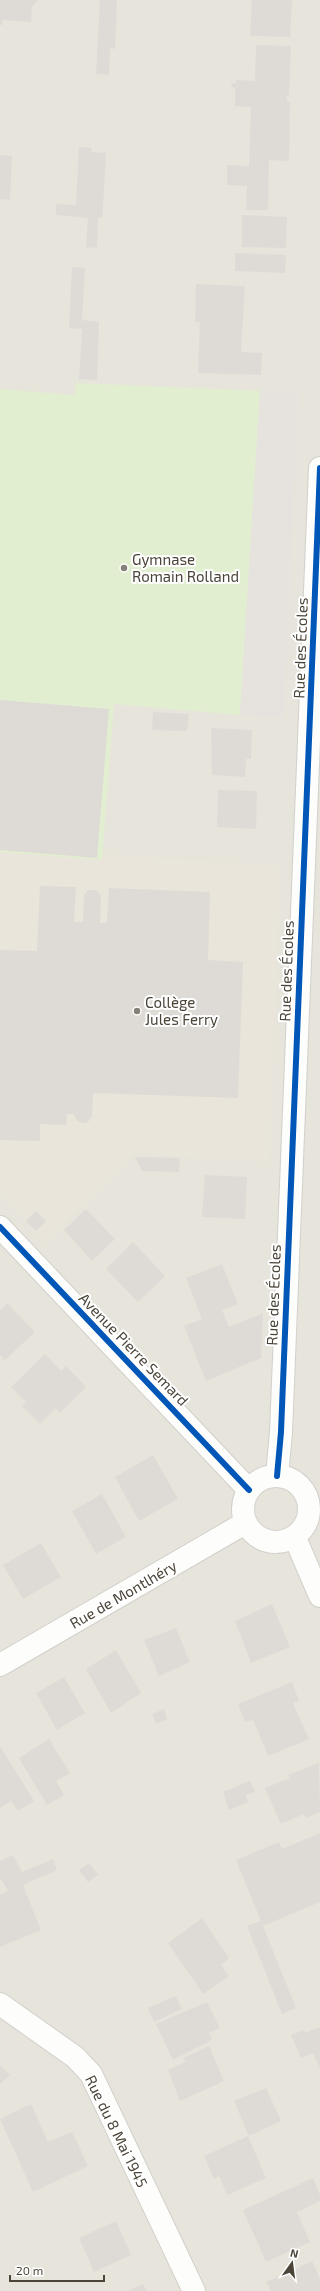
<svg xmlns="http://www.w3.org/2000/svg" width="320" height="2291" font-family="'Exo 2',sans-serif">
<rect width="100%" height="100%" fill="#f4f2ee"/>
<path fill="#e7e4dc" d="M0,0H320V2291H0Z"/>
<path fill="#eae5da" d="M0,848L280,866L269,1161L134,1155L46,1242L0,1192Z"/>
<path fill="#e1eecf" d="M76,383L260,391L240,715L114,704L102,860L0,852V389L74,395Z"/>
<path fill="#e6e3df" d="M260,391H298L284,718L240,715Z"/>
<path fill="#dedbd6" d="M0,0H38L32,6L31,22L2,20V25H0Z
M100,0H117L115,49L110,48L109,75L96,74Z
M252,0H292L290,37L250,36Z
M256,45L291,46L289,95H287V101L290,102L289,161L269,160L268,210H246L247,186L227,185V165L249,166L251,107L235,106V88L232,87L231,83H236V80L255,81Z
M79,147L92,148L91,152L106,153L103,210L102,218H98L97,248L86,247L88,218L56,215V204L76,205Z
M0,155L12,156L10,200L0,199Z
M242,215L287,217L286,248L242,247Z
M235,253L286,255L285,273L235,271Z
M72,267L85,268L82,320L99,322L97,380L79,379L82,329L69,328Z
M196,284L245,286L241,352L262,353L261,375L198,373L200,322H195Z
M0,700L109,709L97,858L0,850Z
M153,712L189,714L187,731L152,730Z
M211,728L252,730L251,759H246L245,777L212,775Z
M218,790L257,791L256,829L217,827Z
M40,886L76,887L74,922H83L84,895L88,890H96L101,895L100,923H107L109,888L210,892L208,960L243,962L238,1098L93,1093L92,1116L88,1122L83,1123L77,1121L74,1114H67L66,1125L40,1124V1141L0,1140V950L37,951Z
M135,1157L180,1158L179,1172L142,1171Z
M205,1175L247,1177L245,1219L202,1217Z
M86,1209L115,1239L92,1261L64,1230Z
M36,1211L46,1221L36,1231L26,1221Z
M133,1242L165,1276L138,1302L106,1269Z
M222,1264L238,1304L222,1310L229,1327L263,1313L261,1358L206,1381L184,1326L202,1319L186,1278Z
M7,1303L35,1332L5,1360L0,1355V1310Z
M45,1354L61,1371L66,1366L86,1387L60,1413L56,1408L40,1424L22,1406L26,1402L11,1387Z
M153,1455L178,1499L139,1521L115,1477Z
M102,1494L126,1537L96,1554L72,1511Z
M41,1543L61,1577L23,1599L3,1565Z
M272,1604L290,1647L251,1663L235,1621Z
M176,1628L190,1662L159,1676L144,1640Z
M116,1650L141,1693L111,1713L86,1669Z
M64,1677L85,1713L57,1730L36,1693Z
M292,1682L299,1701L293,1703L309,1739L268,1756L253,1720L245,1722L238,1704Z
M164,1709L167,1719L156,1724L152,1714Z
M49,1739L70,1773L56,1781L64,1795L47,1805L19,1758Z
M0,1746L34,1801L18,1811L11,1801L0,1808Z
M319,1763L320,1812L306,1818L304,1814L281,1824L265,1788L290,1778L288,1775Z
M250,1781L255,1792L246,1795L248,1802L229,1810L223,1792Z
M320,1833V1902L263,1926L296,2008L282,2014L247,1926L261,1921L236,1860L279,1842L282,1849Z
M13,1855L22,1872L53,1859L57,1870L23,1885L41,1930L0,1947V1895L8,1891L0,1878V1861Z
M89,1863L98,1875L88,1882L79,1870Z
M202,1918L229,1958L221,1965L229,1976L203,1994L168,1943Z
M176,1996L182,2009L154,2022L148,2008Z
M207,2002L220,2028L209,2033L212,2040L173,2060L156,2024Z
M320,2027V2068L313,2053L301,2058L291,2035L304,2030L305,2033Z
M209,2046L224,2081L180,2101L168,2070L185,2062L183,2058Z
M0,2065L10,2075L0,2084Z
M266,2088L281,2121L249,2136L234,2101Z
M31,2104L48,2142L72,2132L88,2166L33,2192L0,2119Z
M248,2136L266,2178L227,2195L219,2176L214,2179L204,2156Z
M313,2178L320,2195V2201L297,2212L310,2242L266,2262L243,2210Z
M116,2221L131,2255L94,2272L79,2238Z
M312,2261L320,2279V2291H271L266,2282Z
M143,2284L147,2291H127Z"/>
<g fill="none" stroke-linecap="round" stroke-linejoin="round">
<defs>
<path id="minor" d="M0,1227L249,1490
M243 1509a33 33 0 1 1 66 0a33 33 0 1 1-66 0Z
M277,1476L281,1432L320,468
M295,1538L320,1596
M0,1665L245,1523
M0,2004L75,2057L91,2074L194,2291"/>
</defs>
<use href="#minor" stroke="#d2d0cb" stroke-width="24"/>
<use href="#minor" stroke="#fdfdfc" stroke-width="22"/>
<defs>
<path id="cycleway" d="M0,1227L249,1490
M277,1476L281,1432L320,468"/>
</defs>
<use href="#cycleway" stroke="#fff" stroke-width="8"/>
<use href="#cycleway" stroke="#0057b8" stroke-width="6"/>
</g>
<g fill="#868178" stroke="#fff" stroke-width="1.5">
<circle cx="124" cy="568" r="4"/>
<circle cx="137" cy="1011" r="4"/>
</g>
<g text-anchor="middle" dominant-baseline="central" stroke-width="4" stroke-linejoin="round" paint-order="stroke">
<g font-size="15" fill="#4b4439" stroke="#fff" text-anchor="start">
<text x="132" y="559">Gymnase<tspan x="132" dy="17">Romain Rolland</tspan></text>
<text x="145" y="1002">Collège<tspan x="145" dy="17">Jules Ferry</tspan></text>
</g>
<g font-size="15" fill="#4b4439" stroke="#fff">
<text transform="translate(300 648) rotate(-88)">Rue des Écoles</text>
<text transform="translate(286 971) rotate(-88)">Rue des Écoles</text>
<text transform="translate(273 1295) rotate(-88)">Rue des Écoles</text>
<text transform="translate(134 1349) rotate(46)">Avenue Pierre Semard</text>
<text transform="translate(123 1594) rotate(-30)">Rue de Montlhéry</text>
<text transform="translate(117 2131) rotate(64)">Rue du 8 Mai 1945</text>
</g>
</g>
<g transform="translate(292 2263) rotate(14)" stroke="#ffffff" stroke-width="3" paint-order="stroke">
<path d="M0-3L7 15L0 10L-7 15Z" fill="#4b4439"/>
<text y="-6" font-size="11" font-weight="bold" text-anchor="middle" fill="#4b4439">N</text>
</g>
<path d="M10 2275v6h94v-6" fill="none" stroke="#4b4439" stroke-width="2"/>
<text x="16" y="2275" font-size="12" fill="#4b4439" stroke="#ffffff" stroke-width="3" paint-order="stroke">20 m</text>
</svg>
